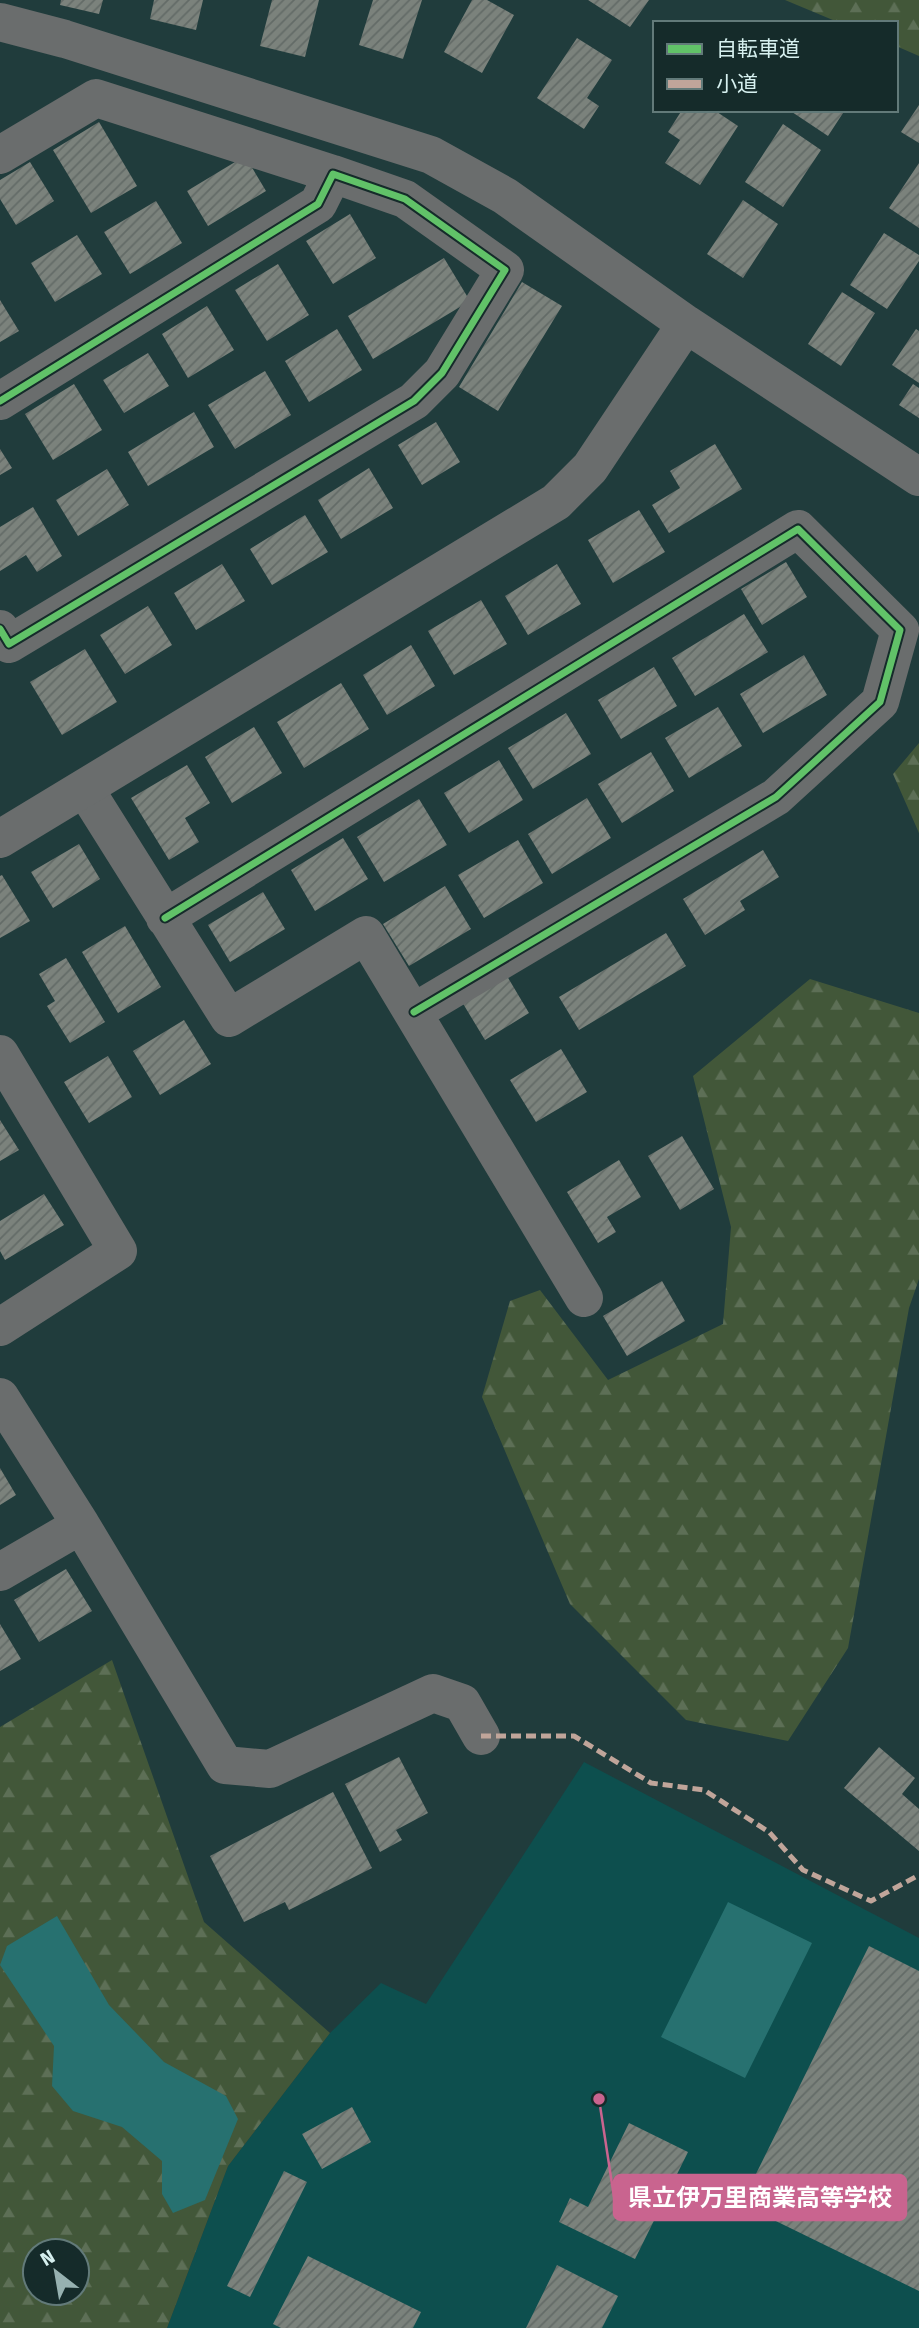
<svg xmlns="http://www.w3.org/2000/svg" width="919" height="2328" font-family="'Fira Sans','Noto Sans JP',sans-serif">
<defs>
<pattern id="forest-firs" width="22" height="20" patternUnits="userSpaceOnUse" patternTransform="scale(1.75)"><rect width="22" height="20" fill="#425739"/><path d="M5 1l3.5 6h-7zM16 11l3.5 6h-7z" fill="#5d6f56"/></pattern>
<pattern id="building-hatch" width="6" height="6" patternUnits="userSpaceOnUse" patternTransform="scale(1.75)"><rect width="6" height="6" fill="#7b827c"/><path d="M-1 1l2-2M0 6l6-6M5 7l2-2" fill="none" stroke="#636b67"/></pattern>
</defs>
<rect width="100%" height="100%" fill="#203c3c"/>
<path fill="#0d4f4e" d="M584,1762L919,1938V2328H167L228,2166L330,2033L381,1983L426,2004Z"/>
<path fill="url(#forest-firs)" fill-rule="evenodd" d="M785,0H919V56L896,46V23H840Z
M919,743V833L893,774Z
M810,979L919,1013V1279L909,1308L848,1648L788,1741L686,1720L570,1604L482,1397L510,1301L540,1290L608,1380L723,1324L731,1227L693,1076Z
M112,1660L204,1922L330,2033L228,2166L167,2328H0V1727ZM35,2251H77V2293H35Z"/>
<path fill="#277170" d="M728,1902L812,1943L745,2078L661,2037Z
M57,1916L109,2005L164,2062L226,2096L238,2119L205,2200L173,2213L162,2194V2161L122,2127L73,2111L52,2086L54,2046L0,1965L7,1946Z"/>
<path fill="url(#building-hatch)" d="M61,0H103L99,14L60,5Z
M154,0H203L196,30L150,19Z
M272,0H319L305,57L260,46Z
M373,0H422L403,59L359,45Z
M472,0H487L514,15L482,73L444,52Z
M588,0H649L630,27Z
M577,38L612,60L587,98L599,106L584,129L537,98Z
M919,105V143L901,132Z
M682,110H714L738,126L700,185L665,163L680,140L668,132Z
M793,110H845L828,136L792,112Z
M99,122L137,186L91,213L53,150Z
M783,124L821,150L783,207L745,182Z
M245,156L266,191L208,226L187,191Z
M30,162L54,201L16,225L0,199V180Z
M919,163V228L889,208Z
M743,200L778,224L743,278L707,254Z
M156,201L182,243L130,274L104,232Z
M350,214L376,258L333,284L306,241Z
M884,233L919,255V261L887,309L850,285Z
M77,235L102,274L55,302L31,263Z
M444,258L470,301L373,359L348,316Z
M278,264L309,315L267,341L235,290Z
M522,282L562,306L498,411L459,387Z
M842,292L875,313L841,366L808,344Z
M0,300L19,331L0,342Z
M207,306L234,350L188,378L162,334Z
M337,329L362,370L309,402L285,361Z
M916,329L919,331V383L892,365Z
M148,353L169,386L124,413L103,380Z
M265,371L291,415L235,449L208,405Z
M74,384L102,430L53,460L25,414Z
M913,384L919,388V418L899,405Z
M194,412L214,447L148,486L128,452Z
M436,422L460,462L422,485L398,445Z
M715,444L742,489L669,533L652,505L680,488L670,471Z
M0,449L12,468L0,475Z
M369,468L393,508L341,539L318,500Z
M107,469L129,505L78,536L56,500Z
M33,507L62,556L37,572L26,555L0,571V527Z
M639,510L665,552L613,583L588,540Z
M305,515L328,552L272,585L250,549Z
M786,562L807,597L762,625L741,589Z
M222,564L245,601L196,630L174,593Z
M557,564L581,604L528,635L505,596Z
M481,600L507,644L454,675L428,631Z
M148,606L172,645L125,674L100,635Z
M744,614L768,652L695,696L672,658Z
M411,645L435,686L387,715L363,675Z
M85,649L117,702L62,735L30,682Z
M804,655L827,695L763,733L740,694Z
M654,667L677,706L621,739L598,700Z
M341,683L369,729L304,768L277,722Z
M718,707L742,746L689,778L665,738Z
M566,713L591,754L533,789L508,748Z
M254,727L282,773L232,803L205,757Z
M651,752L674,791L622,823L598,784Z
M499,760L523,800L469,833L444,793Z
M187,765L210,803L185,818L199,842L169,860L131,798Z
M587,798L611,838L552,874L528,834Z
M419,799L447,845L384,882L357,837Z
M343,838L368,879L315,911L291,870Z
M518,840L543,883L484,918L458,875Z
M79,844L100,879L53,908L31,872Z
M763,850L779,877L740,901L745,910L705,935L683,899Z
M2,875L30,921L0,938V876Z
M445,886L471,929L409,966L383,924Z
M263,892L285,929L230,962L208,925Z
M125,926L161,987L118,1013L82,952Z
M666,933L686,966L579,1030L559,997Z
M66,958L105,1022L70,1043L47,1006L55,1001L39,974Z
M507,976L529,1013L485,1040L462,1002Z
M184,1020L211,1064L160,1095L133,1051Z
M561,1049L587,1092L536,1122L510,1080Z
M108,1056L132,1097L89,1123L64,1082Z
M0,1120L19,1150L0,1161Z
M682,1136L714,1189L680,1210L648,1156Z
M619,1160L641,1197L607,1217L616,1232L598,1243L567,1192Z
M44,1194L64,1225L5,1260L0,1251V1221Z
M662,1281L685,1321L627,1356L603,1316Z
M0,1468L16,1495L0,1505Z
M66,1569L92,1611L39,1642L14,1600Z
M0,1624L21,1659L0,1671Z
M879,1747L915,1778L902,1794L919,1809V1851L844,1788Z
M399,1757L428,1813L396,1830L402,1840L380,1852L345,1784Z
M333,1792L372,1868L289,1910L285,1902L244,1922L210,1856Z
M869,1946L919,1971V2291L741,2204Z
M352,2107L371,2142L322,2169L302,2134Z
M629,2123L688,2152L635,2259L559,2222L570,2198L588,2207Z
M284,2171L307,2182L250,2297L227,2286Z
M308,2256L421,2312L413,2328H281L273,2324Z
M557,2265L618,2296L602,2328H526Z"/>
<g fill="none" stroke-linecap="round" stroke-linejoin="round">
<path stroke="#6a6d6d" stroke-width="38" d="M0,155L96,98L333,174
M0,401L318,204L333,174L405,199L505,270L442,373L414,401L9,644L0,629
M85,789L229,1018L366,935L584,1298
M165,918L798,529L900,630L880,702L776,797L414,1012
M0,1397L81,1525L0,1572
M81,1525L225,1765L270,1769L433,1693L462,1703L481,1736"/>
<path stroke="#6a6d6d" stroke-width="38" d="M0,22L65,39L431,155L505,196L686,324L919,477
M0,839L556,502L590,468L686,324
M0,1054L118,1251L0,1327"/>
<path stroke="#c0a59a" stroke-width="5" stroke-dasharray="10 5" stroke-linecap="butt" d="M481,1736H574L651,1783L704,1790L769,1832L803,1870L871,1901L919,1875"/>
<defs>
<path id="cycleway" d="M0,401L318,204L333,174L405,199L505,270L442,373L414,401L9,644L0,629
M165,918L798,529L900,630L880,702L776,797L414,1012"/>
</defs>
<use href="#cycleway" stroke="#152b2a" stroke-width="11"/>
<use href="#cycleway" stroke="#61c268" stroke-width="7"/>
</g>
<path fill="none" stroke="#c9648f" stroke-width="2.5" d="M599 2099L614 2197"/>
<circle fill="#c9648f" stroke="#152b2a" stroke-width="2.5" cx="599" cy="2099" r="7"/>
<rect fill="#c9648f" stroke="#c9648f" stroke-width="2.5" x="614" y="2175" width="292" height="45" rx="7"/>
<g font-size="24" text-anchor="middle" font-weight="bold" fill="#fff">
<text x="760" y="2206">県立伊万里商業高等学校</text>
</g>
<rect x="653" y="21" width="245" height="91" fill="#152b2a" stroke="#627a79" stroke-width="2"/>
<rect x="667" y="44" width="35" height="10" fill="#61c268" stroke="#627a79" stroke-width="2"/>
<text x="716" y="56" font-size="21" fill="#d6f0ef">自転車道</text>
<rect x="667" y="79" width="35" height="10" fill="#c0a59a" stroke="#627a79" stroke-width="2"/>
<text x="716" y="91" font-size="21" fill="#d6f0ef">小道</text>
<g transform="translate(56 2272) rotate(329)"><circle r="33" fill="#152b2a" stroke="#627a79" stroke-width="2"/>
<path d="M0-5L12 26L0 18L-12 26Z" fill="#96b1b0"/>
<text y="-10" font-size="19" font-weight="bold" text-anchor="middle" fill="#d6f0ef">N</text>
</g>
</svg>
